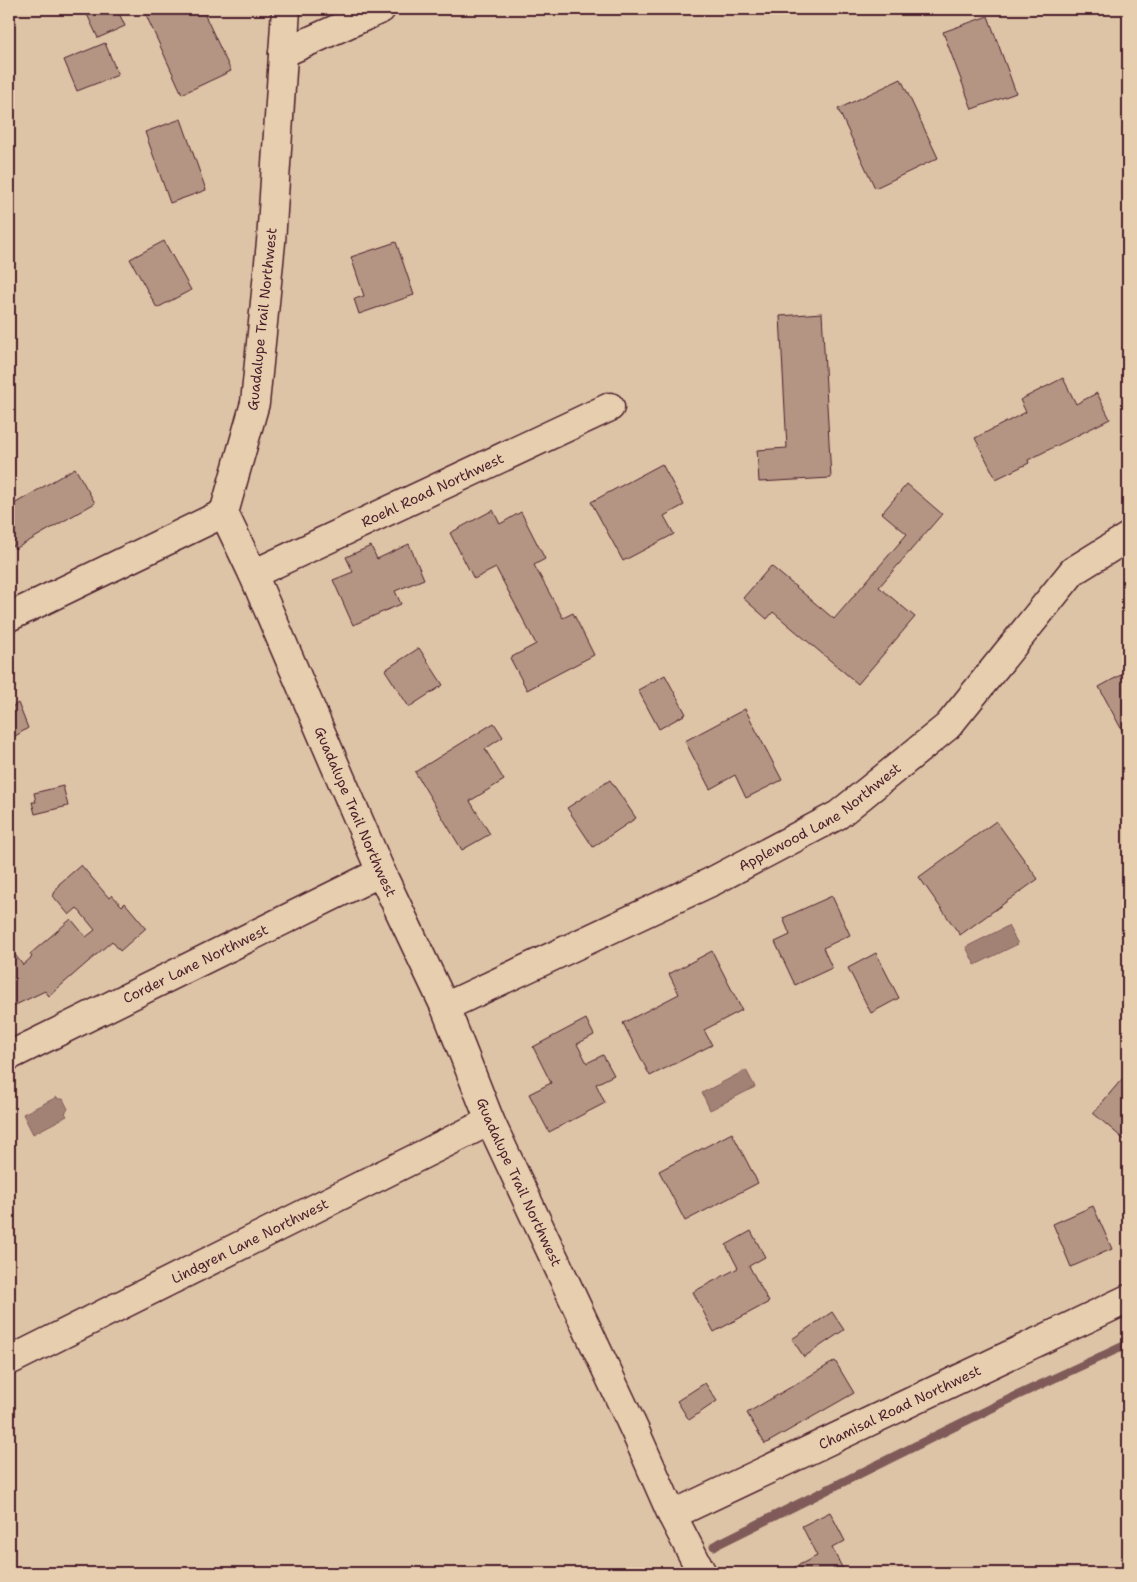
<svg xmlns="http://www.w3.org/2000/svg" width="1137" height="1582" font-family="'Shantell Sans',sans-serif">
<rect width="100%" height="100%" fill="#dec4a7"/>
<filter id="ink" filterUnits="userSpaceOnUse"><feTurbulence type="fractalNoise" baseFrequency=".02" numOctaves="2"/><feDisplacementMap in="SourceGraphic" scale="10" xChannelSelector="R" yChannelSelector="G"/><feConvolveMatrix kernelMatrix="1 2 1 2 8 2 1 2 1" color-interpolation-filters="sRGB"/></filter>
<g filter="url(#ink)">
<path fill="#a38276" stroke="#7f5a58" d="M1008,926L1018,944L975,965L966,947Z
M746,1070L755,1087L710,1110L702,1093Z
M57,1097L58,1099H63L68,1109L65,1113L67,1116L33,1134L23,1114Z"/>
<g fill="none" stroke-linecap="round" stroke-linejoin="round">
<path stroke="#7f5a58" stroke-width="9" d="M714,1546L1016,1396L1128,1344"/>
</g>
<path fill="#b49584" stroke="#4a1f2b" d="M94,9H117L125,26L98,38L86,12Z
M158,9H202L231,71L182,94L146,15Z
M988,16L1016,93L972,109L943,32Z
M105,43L118,75L77,91L64,60Z
M901,79L938,158L875,188L838,109Z
M181,119L206,190L170,203L145,132Z
M164,241L191,290L157,308L130,259Z
M396,242L414,295L359,314L354,299L364,296L351,257Z
M822,313L831,478L759,482L757,450L787,448L780,316Z
M1063,378L1076,404L1097,393L1110,419L1028,460L1029,463L996,479L975,438L1026,412L1020,400Z
M662,464L684,505L664,516L674,534L623,561L591,502Z
M75,468L95,503L15,549L9,539V507Z
M907,484L942,514L879,587L915,617L858,684L773,612L767,619L743,598L771,566L834,619L907,534L882,513Z
M493,510L500,524L521,512L545,559L534,565L563,618L573,613L594,655L527,690L510,658L536,644L496,568L474,579L450,533Z
M409,544L424,579L395,591L401,604L353,625L333,580L353,572L346,557L371,546L377,559Z
M419,648L443,685L409,707L385,670Z
M1128,671V734L1125,736L1099,687Z
M665,675L686,714L659,729L638,690Z
M18,703L28,728L9,740V709Z
M745,709L782,780L746,798L735,775L710,789L685,741Z
M494,723L503,737L485,749L504,780L470,801L490,834L462,850L415,772Z
M610,780L636,818L593,847L567,808Z
M63,786L68,806L35,814L32,802H36L34,793Z
M996,821L1038,879L960,935L919,877Z
M81,865L109,898L112,895L122,906L125,903L146,928L120,951L112,941L49,996L45,991L9,1008V958L15,955L23,965L32,957L30,954L71,919L86,937L95,930L77,908L69,915L53,896L59,884Z
M832,896L850,935L823,948L832,968L795,985L775,942L790,935L783,918Z
M712,951L742,1010L704,1030L712,1045L650,1076L623,1023L679,994L669,974Z
M876,953L899,998L871,1013L848,968Z
M586,1019L594,1035L577,1044L587,1063L603,1055L614,1075L596,1084L605,1103L549,1132L529,1094L551,1083L533,1047Z
M1128,1072V1143L1093,1113Z
M732,1133L758,1183L685,1221L659,1171Z
M1093,1206L1112,1249L1071,1267L1053,1224Z
M751,1231L765,1257L749,1266L769,1302L714,1332L693,1292L738,1268L726,1245Z
M832,1312L844,1330L804,1357L792,1339Z
M835,1361L854,1393L765,1444L747,1413Z
M705,1383L717,1401L689,1420L677,1401Z
M830,1512L845,1541L832,1548L845,1573H783L817,1556L802,1526Z"/>
<g fill="none" stroke-linecap="round" stroke-linejoin="round">
<defs>
<g id="minor">
<path id="s1" d="M286,9L271,242L255,403L224,513L253,574L381,872L445,1007L490,1121L635,1431L672,1515L702,1573"/>
<path d="M283,53L381,9"/>
<path id="s2" d="M253,574L610,407"/>
<path d="M9,617L224,513"/>
<path id="s3" d="M445,1007L713,881L838,815L948,726L1073,571L1128,537"/>
<path id="s4" d="M9,1056L381,872"/>
<path id="s5" d="M9,1361L490,1121"/>
<path id="s6" d="M672,1515L1128,1299"/>
</g>
</defs>
<use href="#minor" stroke="#4a1f2b" stroke-width="31"/>
<use href="#minor" stroke="#e7ceaf" stroke-width="28"/>
</g>
</g>
<g text-anchor="middle" dominant-baseline="central" stroke-width="4" stroke-linejoin="round" paint-order="stroke">
<g font-size="14" fill="#4a1f2b" stroke="#e7ceaf">
<text transform="translate(262 319) rotate(-84)">Guadalupe Trail Northwest</text>
<text stroke="none"><textPath href="#s2" startOffset="198">Roehl Road Northwest</textPath></text>
<text stroke="none"><textPath href="#s1" startOffset="836">Guadalupe Trail Northwest</textPath></text>
<text stroke="none"><textPath href="#s3" startOffset="421">Applewood Lane Northwest</textPath></text>
<text stroke="none"><textPath href="#s4" startOffset="208">Corder Lane Northwest</textPath></text>
<text stroke="none"><textPath href="#s1" startOffset="1241">Guadalupe Trail Northwest</textPath></text>
<text stroke="none"><textPath href="#s5" startOffset="269">Lindgren Lane Northwest</textPath></text>
<text stroke="none"><textPath href="#s6" startOffset="252">Chamisal Road Northwest</textPath></text>
</g>
</g>
<rect width="1137" height="1582" fill="none" stroke="#e7ceaf" stroke-width="30"/>
<rect x="15" y="15" width="1107" height="1552" fill="none" stroke="#4a1f2b" stroke-width="2" filter="url(#ink)"/>
</svg>
